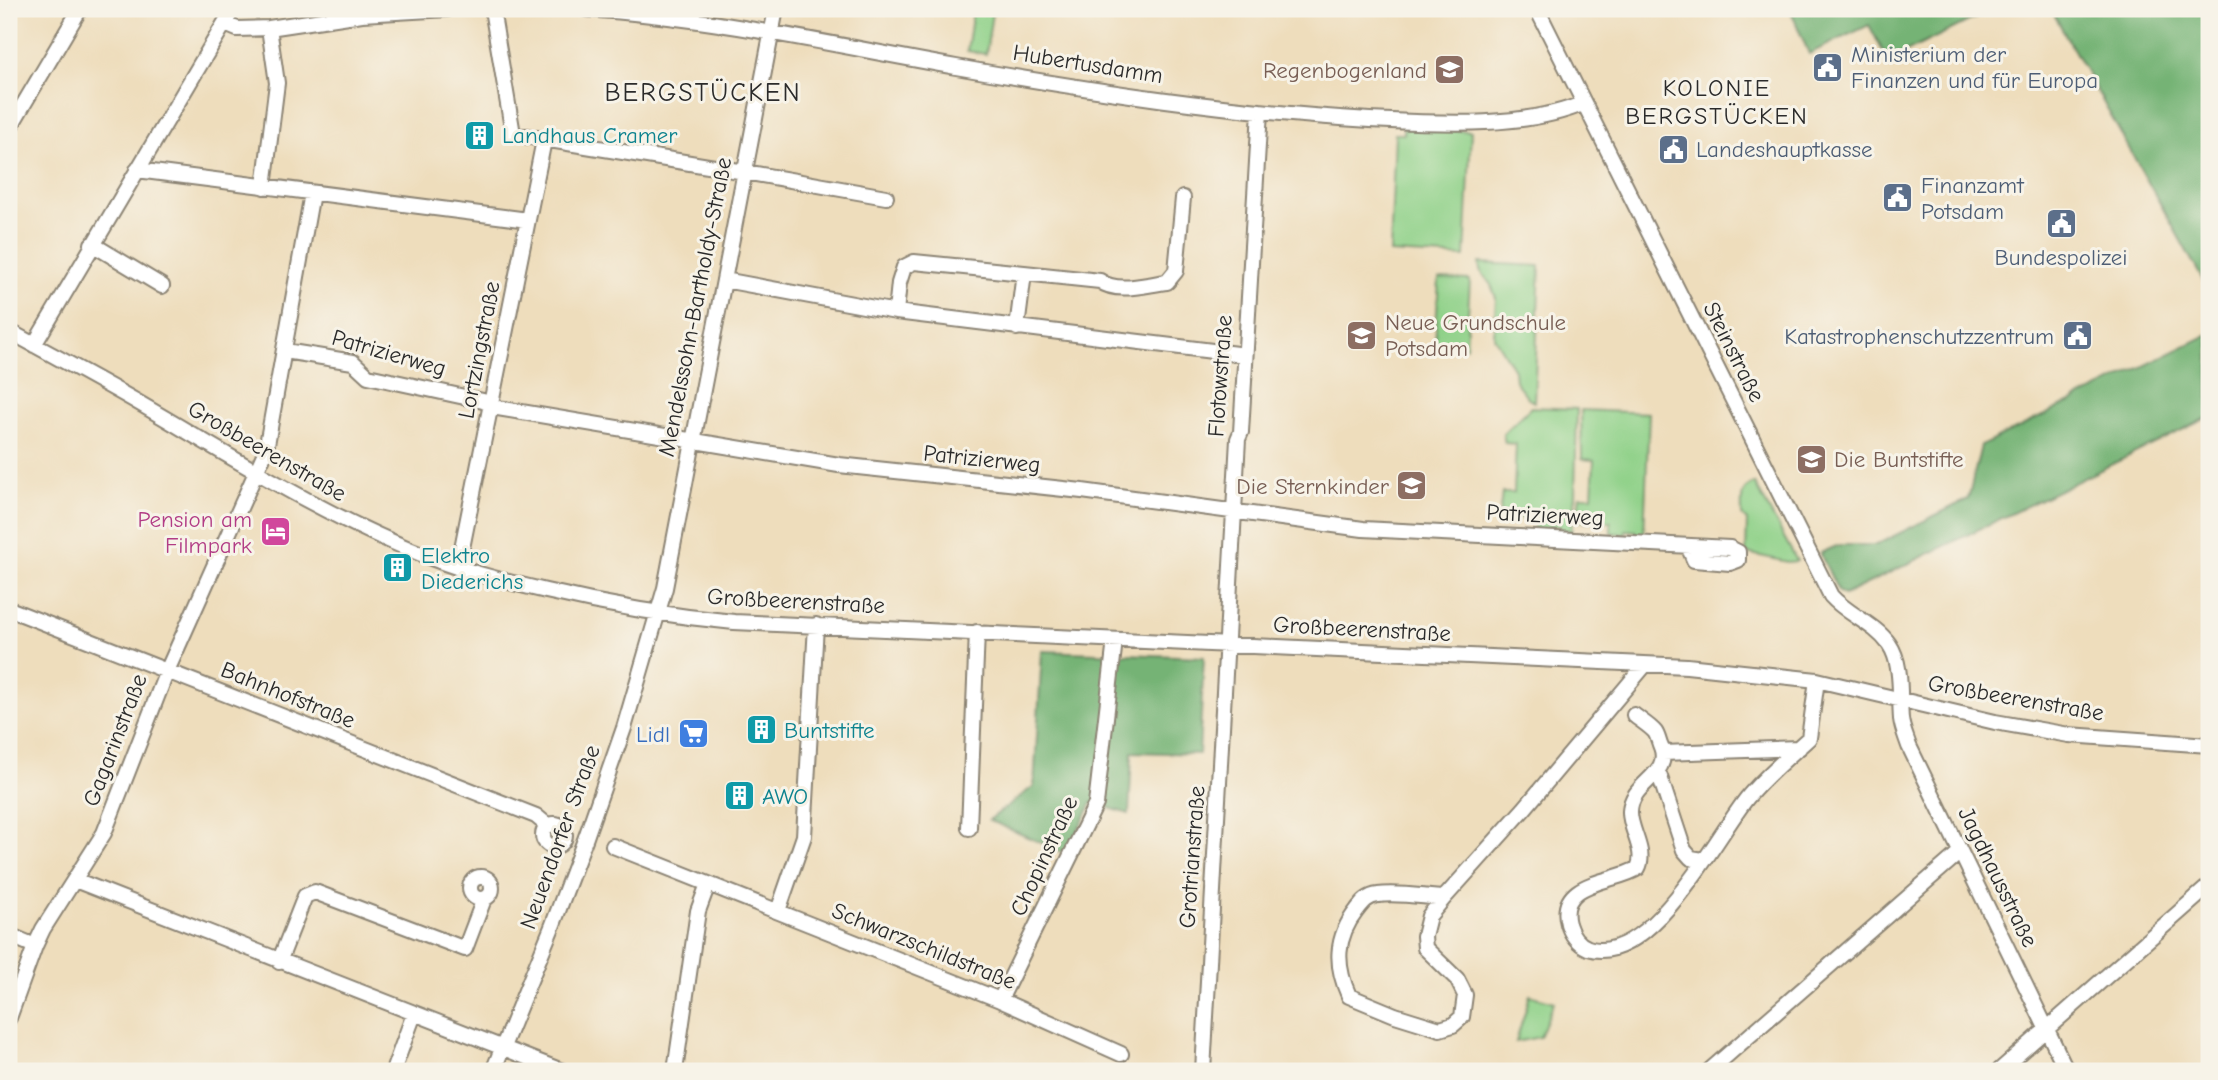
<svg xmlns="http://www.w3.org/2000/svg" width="2218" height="1080" font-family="'Comic Neue',sans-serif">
<rect width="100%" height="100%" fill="#f7f3e8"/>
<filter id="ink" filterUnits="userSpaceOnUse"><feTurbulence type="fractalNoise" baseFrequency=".0143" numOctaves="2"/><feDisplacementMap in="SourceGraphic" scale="14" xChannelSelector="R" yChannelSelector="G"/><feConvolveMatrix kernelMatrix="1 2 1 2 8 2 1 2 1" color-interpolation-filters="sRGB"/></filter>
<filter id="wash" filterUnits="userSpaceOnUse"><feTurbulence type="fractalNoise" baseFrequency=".00686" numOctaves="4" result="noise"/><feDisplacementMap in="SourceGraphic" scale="28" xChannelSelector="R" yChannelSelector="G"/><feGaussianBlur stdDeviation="1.57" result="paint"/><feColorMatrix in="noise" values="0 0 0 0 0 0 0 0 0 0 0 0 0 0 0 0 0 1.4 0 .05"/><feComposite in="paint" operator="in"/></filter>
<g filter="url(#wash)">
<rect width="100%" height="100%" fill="#eeddbc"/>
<path fill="#90d189" stroke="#5e7e5a" stroke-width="2" d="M973,10L992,13L986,54L967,51Z
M1404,128L1471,131L1465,257L1390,253L1395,134H1404Z
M1479,263L1540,266L1534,402L1530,400L1515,381L1514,370L1494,337L1496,298L1491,285L1480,270Z
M1439,279L1470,280L1466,347L1435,345Z
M1531,407L1577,409L1575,496L1571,532L1561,531L1560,526H1549L1548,530H1534V519L1499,517L1502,493H1514L1516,444L1505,443L1503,434Z
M1581,410L1649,413L1644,535H1636V531L1626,530L1625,534L1611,533V522L1576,521L1580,496H1592L1594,460L1582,459Z
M1752,484H1755L1797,561L1788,562L1746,553L1747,521L1742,516C1742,503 1739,491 1752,484Z
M1530,995L1554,1002L1540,1037L1516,1042Z"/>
<path fill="#74b375" stroke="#506f50" stroke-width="2" d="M1790,9H1993L1888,61L1869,25L1809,54Z
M2051,9H2209V291Z
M2209,334V417L1844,595L1838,591L1820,553L1839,545H1876L1968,499L1981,446Z
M1042,651L1204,657L1199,754L1132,752L1129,814L1092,803L1066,854L989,820L1034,786Z"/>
</g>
<g filter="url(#ink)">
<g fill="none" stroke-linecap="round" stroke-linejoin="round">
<defs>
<path id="minor" d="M492,9L513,134L745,172L886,197
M586,9C711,17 833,45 956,67C1093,91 1231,112 1370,120C1434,123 1525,129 1584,103
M1537,9L1831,596C1848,615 1874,623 1889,644C1903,664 1899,696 1901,719C1902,728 1906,737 1909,746L2067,1071
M225,24L237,29L269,28L362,14L448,9
M9,129L80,9
M137,170L528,220
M264,187L277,83L269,28
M92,244L162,286
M1024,273L1100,281C1117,294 1147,284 1167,282L1176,271L1183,198
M724,280L896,312L1245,355
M896,312L899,283L904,267L914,262L1024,273L1017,328
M9,331C52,355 96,378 139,403C235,459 329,519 434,559C470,573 508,582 546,591C609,606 670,616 734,622L1687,666L1817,680L1995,722L2069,735L2209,745
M34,345L233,9
M285,351L353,362L368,376L483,401L498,408L839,465L1082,491L1363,529L1730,548L1738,552V560L1730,563L1694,560L1688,546
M458,568L544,140
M9,609L536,816L548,826
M1634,715C1640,720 1650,726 1655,732C1658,736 1659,743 1661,747C1672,775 1631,782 1630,811C1629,829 1647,851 1638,868C1616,883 1556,880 1568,924C1571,934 1578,944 1588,948C1649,968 1716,837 1747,798C1766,775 1787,758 1809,738L1817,680
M1663,753L1799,748
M1658,771L1684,850L1691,858L1703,860
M543 835a11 11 0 1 1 22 0a11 11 0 1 1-22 0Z
M969,828L977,632
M613,846L1000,1000L1121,1054
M470 888a11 11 0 1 1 22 0a11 11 0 1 1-22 0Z
M75,880L562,1071
M1444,898L1429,916L1424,936L1425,948L1457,979L1465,995L1462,1017L1453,1025L1440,1029L1395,1015L1349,996C1335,965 1335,938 1357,910C1363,902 1368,896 1378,895C1398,892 1424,897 1444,898L1524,809L1645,665
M778,911L804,836L816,625
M9,935L35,946
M279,962L305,896L315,892L465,949L484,899
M1000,1000L1096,804L1115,640
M9,1018L35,946L43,929L104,833L167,671L266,450L312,193
M393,1071L414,1014
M493,1071L552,927L586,837L624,728L665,588L776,9
M675,1071L698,911L708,884
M1203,1071L1238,439L1241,432L1260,111
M1709,1071L1960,852
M1999,1071L2209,886"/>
</defs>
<use href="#minor" stroke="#8c8474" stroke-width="18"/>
<use href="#minor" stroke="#fff" stroke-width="14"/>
</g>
</g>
<defs>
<symbol id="civic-square" viewBox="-11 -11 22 22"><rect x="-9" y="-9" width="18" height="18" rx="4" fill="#5c6f8a" stroke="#f7f3e8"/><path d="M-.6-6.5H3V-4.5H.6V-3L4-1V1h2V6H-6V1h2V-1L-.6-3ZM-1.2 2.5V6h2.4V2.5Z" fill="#fff"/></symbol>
<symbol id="school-square" viewBox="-11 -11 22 22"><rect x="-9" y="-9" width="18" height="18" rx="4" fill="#8d6e63" stroke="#f7f3e8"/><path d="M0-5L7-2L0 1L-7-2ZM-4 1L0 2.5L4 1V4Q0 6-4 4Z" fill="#fff"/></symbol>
<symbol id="building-square" viewBox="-11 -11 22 22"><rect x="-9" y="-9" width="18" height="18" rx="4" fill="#0f9aa8" stroke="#f7f3e8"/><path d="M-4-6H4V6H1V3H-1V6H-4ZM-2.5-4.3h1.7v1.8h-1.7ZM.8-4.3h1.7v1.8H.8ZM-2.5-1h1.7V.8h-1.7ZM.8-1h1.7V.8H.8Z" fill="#fff"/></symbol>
<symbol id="hotel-square" viewBox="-11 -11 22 22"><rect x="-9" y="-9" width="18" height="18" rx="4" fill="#d1479c" stroke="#f7f3e8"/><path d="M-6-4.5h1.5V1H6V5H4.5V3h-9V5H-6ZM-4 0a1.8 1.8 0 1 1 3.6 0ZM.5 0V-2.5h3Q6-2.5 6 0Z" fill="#fff"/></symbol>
<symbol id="supermarket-square" viewBox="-11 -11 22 22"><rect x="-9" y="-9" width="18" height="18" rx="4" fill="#3f7fe0" stroke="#f7f3e8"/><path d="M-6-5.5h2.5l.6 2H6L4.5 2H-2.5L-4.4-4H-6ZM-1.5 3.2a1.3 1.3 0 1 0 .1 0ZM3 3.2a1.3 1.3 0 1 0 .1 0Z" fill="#fff"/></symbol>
</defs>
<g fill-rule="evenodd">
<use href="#civic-square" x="1810" y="50" width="35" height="35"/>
<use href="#school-square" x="1432" y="52" width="35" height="35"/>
<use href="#building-square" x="462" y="118" width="35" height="35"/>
<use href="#civic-square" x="1656" y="132" width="35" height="35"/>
<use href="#civic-square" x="1880" y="180" width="35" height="35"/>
<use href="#civic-square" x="2044" y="206" width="35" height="35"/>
<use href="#school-square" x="1344" y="318" width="35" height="35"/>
<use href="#civic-square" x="2060" y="318" width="35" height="35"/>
<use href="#school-square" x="1794" y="442" width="35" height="35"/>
<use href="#school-square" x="1394" y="468" width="35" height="35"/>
<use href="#hotel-square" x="258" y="514" width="35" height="35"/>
<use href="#building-square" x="380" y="550" width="35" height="35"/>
<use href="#building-square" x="744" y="712" width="35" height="35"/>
<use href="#supermarket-square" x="676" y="716" width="35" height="35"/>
<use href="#building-square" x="722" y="778" width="35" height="35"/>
</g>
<g text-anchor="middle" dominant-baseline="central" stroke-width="6" stroke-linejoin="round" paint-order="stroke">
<g font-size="23" fill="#4e5e75" stroke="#f7f3e8" text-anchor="start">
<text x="1851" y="54">Ministerium der<tspan x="1851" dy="26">Finanzen und für Europa</tspan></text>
<text x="1696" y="149">Landeshauptkasse</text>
<text x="1921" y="185">Finanzamt<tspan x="1921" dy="26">Potsdam</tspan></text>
<text x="2061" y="257" text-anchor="middle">Bundespolizei</text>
<text x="2054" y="336" text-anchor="end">Katastrophenschutzzentrum</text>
</g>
<g font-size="23" fill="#2b2b2b" stroke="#f7f3e8">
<text transform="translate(1088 64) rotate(9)">Hubertusdamm</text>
<text transform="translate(695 307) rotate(-79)">Mendelssohn-Bartholdy-Straße</text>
<text transform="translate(479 350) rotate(-79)">Lortzingstraße</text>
<text transform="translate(1734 352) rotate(63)">Steinstraße</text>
<text transform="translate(389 353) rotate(16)">Patrizierweg</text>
<text transform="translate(1220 376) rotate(-86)">Flotowstraße</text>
<text transform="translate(267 451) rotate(30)">Großbeerenstraße</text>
<text transform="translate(982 459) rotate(6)">Patrizierweg</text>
<text transform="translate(1545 515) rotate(3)">Patrizierweg</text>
<text transform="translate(796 601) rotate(3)">Großbeerenstraße</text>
<text transform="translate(1362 629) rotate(3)">Großbeerenstraße</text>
<text transform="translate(288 695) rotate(22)">Bahnhofstraße</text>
<text transform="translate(2016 698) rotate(10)">Großbeerenstraße</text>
<text transform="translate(115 740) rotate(-69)">Gagarinstraße</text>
<text transform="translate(560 837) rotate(-70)">Neuendorfer Straße</text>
<text transform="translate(1044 856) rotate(-65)">Chopinstraße</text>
<text transform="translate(1192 857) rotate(-86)">Grotrianstraße</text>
<text transform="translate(1998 877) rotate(64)">Jagdhausstraße</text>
<text transform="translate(924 946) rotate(22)">Schwarzschildstraße</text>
</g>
<g font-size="23" fill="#785e54" stroke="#f7f3e8" text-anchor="end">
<text x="1427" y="70">Regenbogenland</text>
<text x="1385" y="322" text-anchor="start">Neue Grundschule<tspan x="1385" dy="26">Potsdam</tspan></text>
<text x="1834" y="459" text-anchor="start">Die Buntstifte</text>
<text x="1389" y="486">Die Sternkinder</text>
</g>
<g font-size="23" fill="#0d838f" stroke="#f7f3e8" text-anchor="start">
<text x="502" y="135">Landhaus Cramer</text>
<text x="421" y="555">Elektro<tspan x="421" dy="26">Diederichs</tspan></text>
<text x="784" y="730">Buntstifte</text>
<text x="762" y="796">AWO</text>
</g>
<g font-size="23" fill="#b23c85" stroke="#f7f3e8" text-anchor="end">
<text x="252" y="519">Pension am<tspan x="252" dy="26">Filmpark</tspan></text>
</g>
<g font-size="23" fill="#366cbe" stroke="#f7f3e8" text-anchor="end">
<text x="670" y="734">Lidl</text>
</g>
<g font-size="24" letter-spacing="2" fill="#2b2b2b" stroke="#f7f3e8">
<text x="1717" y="88">KOLONIE<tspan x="1717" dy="28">BERGSTÜCKEN</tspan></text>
</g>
<g font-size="26" letter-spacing="2" fill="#2b2b2b" stroke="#f7f3e8">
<text x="703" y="93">BERGSTÜCKEN</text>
</g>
</g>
<rect width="2218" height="1080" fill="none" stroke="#f7f3e8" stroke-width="35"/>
</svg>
